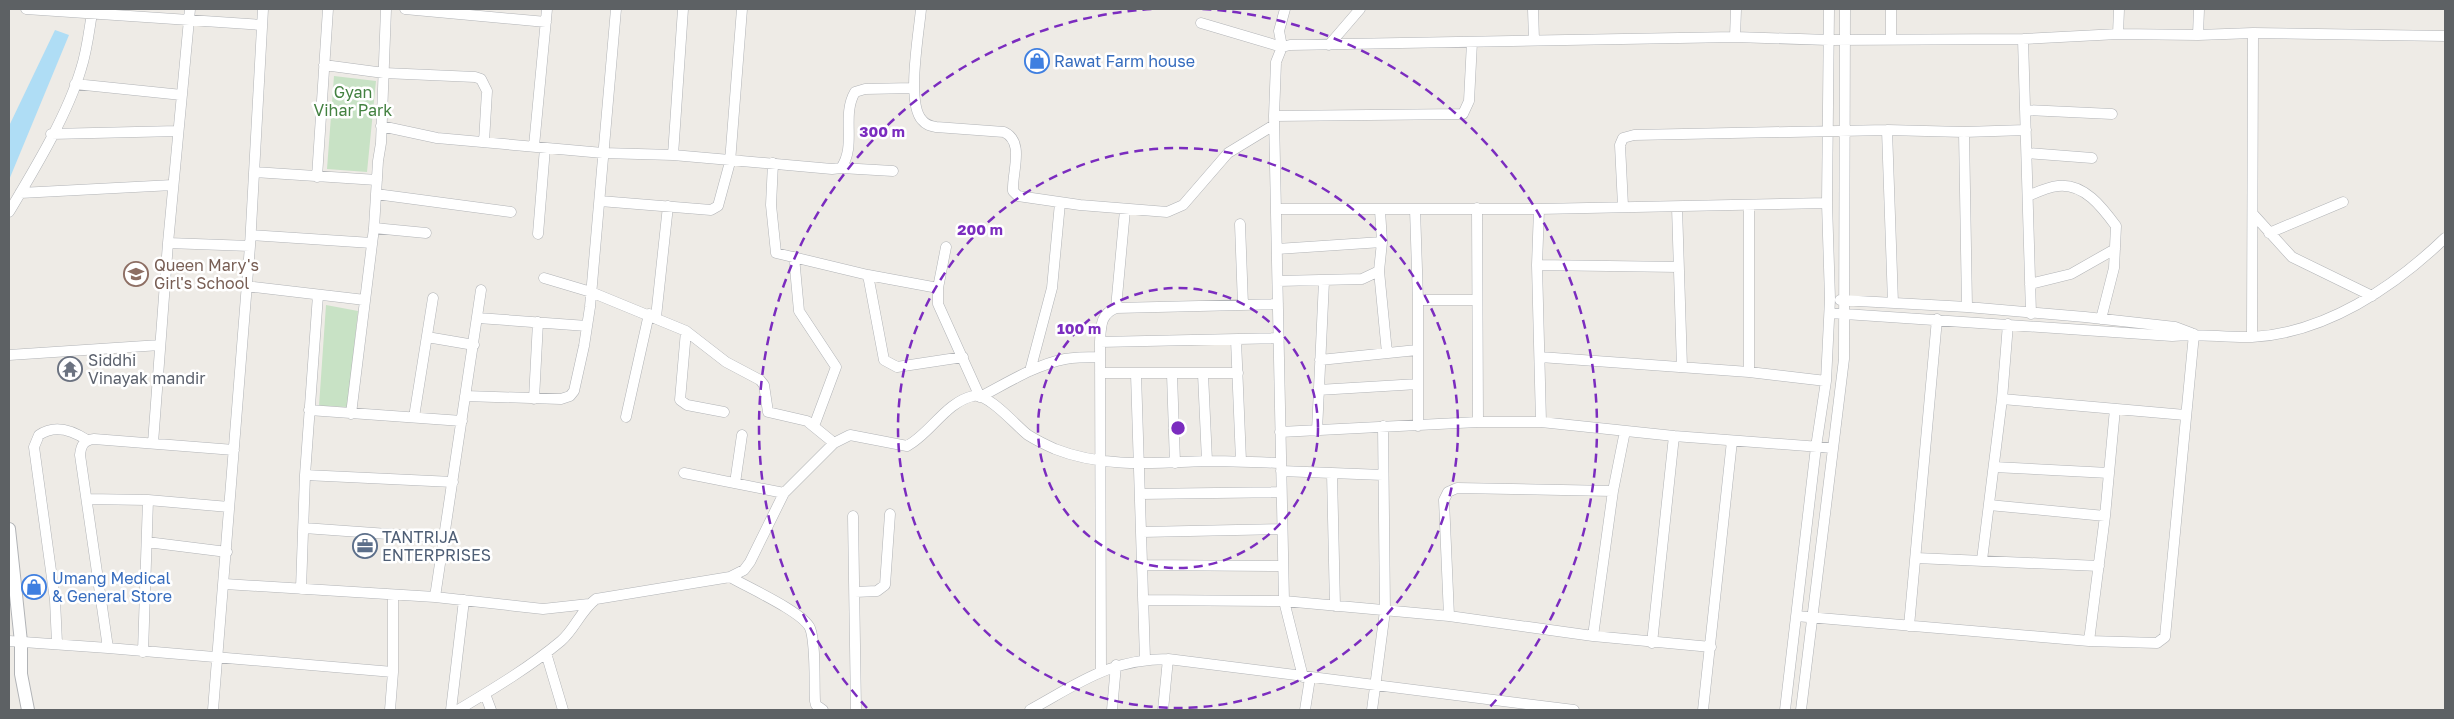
<svg xmlns="http://www.w3.org/2000/svg" width="2454" height="719" font-family="'Golos Text',sans-serif">
<rect width="100%" height="100%" fill="#eeebe6"/>
<path fill="#c8e2c5" d="M334,76L376,81L367,172L327,169Z
M326,305L358,311L348,407L319,406Z"/>
<path fill="#afddf5" d="M55,30L69,35L9,180V126Z"/>
<g fill="none" stroke-linecap="round" stroke-linejoin="round">
<defs>
<path id="minor" d="M26,9L262,25
M405,9L546,22
M921,9C919,33 906,103 922,120C926,125 930,126 936,127L1004,132C1025,142 1012,171 1013,191L1018,196L1080,205L1167,212L1183,205L1228,153L1274,125
M1533,9L1534,40
M1891,9V38
M1201,23L1282,47L1279,31L1285,9
M2118,34L2119,9
M2198,35L2253,33L2445,36
M1735,37L1736,9
M2023,39L2031,314
M1329,45L1360,9
M324,65L384,73L475,77L481,79L487,91L484,142
M75,84L182,95
M2025,110L2112,114
M1274,116L1463,114L1469,101L1472,42
M381,126L437,138L603,153L673,155L832,169L841,168C857,145 841,116 855,92L865,89L913,88
M1887,130L1893,303
M1964,132L1967,307
M51,134L178,131
M534,146L547,9
M2027,153L2092,158
M673,155L683,9
M773,163L771,205L776,253L868,275L938,288
M841,168L893,171
M254,172L377,180
M317,177L328,9
M20,193L173,185
M376,194L511,212
M2028,196C2037,192 2048,187 2058,186C2084,183 2102,207 2116,226L2114,268L2101,319
M600,201L711,210L718,206L730,162L742,9
M1623,206L1620,145L1623,138L1634,135L1887,130L1964,132L2026,130
M1677,207L1682,367
M1477,208L1478,422
M1277,209H1539L1827,203
M1415,209L1418,300V426
M1539,209L1537,265L1541,422
M9,212C34,170 67,116 81,69C87,51 89,31 92,13
M2253,214L2292,257L2372,296
M1240,224L1243,305
M374,228L426,233
M2269,233L2343,202
M538,234L545,148
M251,235L372,243
M168,243L190,9
M946,247L938,288V304L980,397C1007,383 1035,365 1065,359C1076,357 1088,357 1100,357
M1277,249L1382,242
M794,257L799,311L836,367L814,426
M1537,265L1679,267
M1379,271L1387,353
M868,275L884,360L897,367L963,357
M544,278L591,292L686,331L726,362L760,380L764,385L768,412L807,421L834,443
M1278,281L1362,279L1379,271L1382,242L1380,210
M2030,284L2071,274L2115,249
M246,286L365,300
M1418,300H1477
M1840,300L1967,307L2085,317L2175,327L2191,333
M1116,308L1125,210
M1830,313L2172,336C2199,333 2225,338 2252,337C2326,333 2394,287 2445,238
M656,317L668,206
M478,318L587,326
M686,331L680,400L687,405L724,412
M427,337L474,345
M2252,337L2253,33
M1236,340L1241,461
M1100,342L1279,338
M9,355L160,345
M1540,357L1749,372L1826,381
M1320,360L1417,350
M1030,371L1052,288L1060,203
M1749,372V205
M1100,373H1238
M1136,374L1145,659
M1172,374L1175,463
M1203,374L1207,461
M1318,390L1418,384
M465,396L561,399L570,396L574,391L584,346L590,307L616,9
M534,399L538,322
M2002,399L2185,415
M309,410L462,421
M351,414L374,228L378,161L381,143L386,9
M414,417L433,298
M626,417L649,314
M1317,431L1324,281
M1280,432L1478,422H1541L1674,436L1833,448
M153,443L168,243L250,246
M234,450L94,439C84,440 81,445 80,455L108,648L393,672
M1994,467L2109,473
M1281,471L1383,475
M684,473L784,493
M1332,473L1335,606
M305,475L453,482
M735,483L742,435
M1140,494L1281,492
M87,499L148,500L229,507
M1989,505L2105,516
M853,516L856,710
M304,528L444,538
M1142,532L1282,529
M147,542L227,552
M1916,558L2099,566
M1982,560L2002,399L2008,324
M1142,565L1283,566
M730,577C747,587 803,612 810,628C816,643 814,683 815,701L816,705L823,710
M225,584L435,597L543,609L589,604
M301,589L305,475L318,295
M855,592L877,591L885,585L890,514
M435,597L481,290
M1143,600L1284,601L1449,616L1593,636L1711,647
M1449,616L1444,500L1448,492L1457,488L1613,491
M1796,616L2089,641L2157,643L2165,637L2194,334
M1909,626L1937,319
M1593,636L1613,491L1625,431
M9,641L108,648
M2089,641L2105,516L2115,409
M57,643L55,600L34,447L39,435C55,424 72,430 87,440
M1652,643L1674,436
M143,652L148,500
M546,653L563,710
M1101,671L1100,342C1101,327 1100,314 1116,308L1278,304
M1303,677L1284,601L1274,116L1276,62L1282,47L1290,45L1735,37L1829,40L2023,39L2118,34L2198,35L2199,9
M485,694L491,710
M213,710L250,246L263,9
M390,710L393,672V596
M451,710L464,600
M458,710C493,689 530,667 561,641C575,629 581,610 596,599L730,577L744,570L750,562L784,493L834,443L850,435L907,446C930,434 946,402 973,396C989,393 1016,426 1028,435C1036,440 1046,445 1055,449C1103,468 1154,463 1205,461C1230,461 1255,462 1281,463
M1030,710C1079,683 1110,659 1168,659L1574,710
M1112,710L1116,665
M1163,710L1168,659
M1305,710L1310,678
M1372,710L1385,611L1383,426
M1703,710L1732,441
M1785,710L1816,447L1826,381L1830,299L1827,203L1829,9
M1801,710L1844,359L1845,9"/>
<path id="tertiary" d="M9,529L21,642V674L28,710"/>
</defs>
<use href="#minor" stroke="#b1b3b6" stroke-width="11"/>
<use href="#tertiary" stroke="#b1b3b6" stroke-width="14"/>
<use href="#minor" stroke="#fff" stroke-width="10"/>
<use href="#tertiary" stroke="#fff" stroke-width="12"/>
</g>
<g fill="none" stroke="#7b2cbf" stroke-width="2.5" stroke-dasharray="9 6">
<circle cx="1178" cy="428" r="140"/>
<circle cx="1178" cy="428" r="280"/>
<path d="M867 708A419 419 0 1 1 1489 708"/>
</g>
<defs>
<symbol id="shop-ring" viewBox="-11 -11 22 22"><circle r="9.5" fill="#fff" stroke="#3f7fe0" stroke-width="1.5"/><path d="M-5-2.5h2.3a2.7 3.5 0 0 1 5.4 0H5L5.5 6h-11ZM-1.5-2.5h3a1.5 2.3 0 0 0-3 0Z" fill="#3f7fe0"/></symbol>
<symbol id="school-ring" viewBox="-11 -11 22 22"><circle r="9.5" fill="#fff" stroke="#8d6e63" stroke-width="1.5"/><path d="M0-5L7-2L0 1L-7-2ZM-4 1L0 2.5L4 1V4Q0 6-4 4Z" fill="#8d6e63"/></symbol>
<symbol id="temple-ring" viewBox="-11 -11 22 22"><circle r="9.5" fill="#fff" stroke="#6b7280" stroke-width="1.5"/><path d="M0-6L5-2H3V0L6.5 2.5H4V6H1.5V3h-3V6H-4V2.5H-6.5L-3 0V-2H-5Z" fill="#6b7280"/></symbol>
<symbol id="office-ring" viewBox="-11 -11 22 22"><circle r="9.5" fill="#fff" stroke="#5c6f8a" stroke-width="1.5"/><path d="M-6-3h4V-5.5h4V-3h4V5H-6ZM-1-4.5V-3h2v-1.5ZM-6 0V1H6V0Z" fill="#5c6f8a"/></symbol>
</defs>
<g fill-rule="evenodd">
<use href="#shop-ring" x="1023" y="47" width="28" height="28"/>
<use href="#school-ring" x="122" y="260" width="28" height="28"/>
<use href="#temple-ring" x="56" y="355" width="28" height="28"/>
<use href="#office-ring" x="351" y="532" width="28" height="28"/>
<use href="#shop-ring" x="20" y="573" width="28" height="28"/>
</g>
<g text-anchor="middle" dominant-baseline="central" stroke-width="5" stroke-linejoin="round" paint-order="stroke">
<g font-size="16" fill="#366cbe" stroke="#fff" text-anchor="start">
<text x="1054" y="61">Rawat Farm house</text>
<text x="52" y="578">Umang Medical<tspan x="52" dy="18">&amp; General Store</tspan></text>
</g>
<g font-size="16" fill="#438140" stroke="#fff">
<text x="353" y="92">Gyan<tspan x="353" dy="18">Vihar Park</tspan></text>
</g>
<g font-size="16" fill="#785e54" stroke="#fff" text-anchor="start">
<text x="154" y="265">Queen Mary's<tspan x="154" dy="18">Girl's School</tspan></text>
</g>
<g font-size="16" fill="#5b616d" stroke="#fff" text-anchor="start">
<text x="88" y="360">Siddhi<tspan x="88" dy="18">Vinayak mandir</tspan></text>
</g>
<g font-size="16" fill="#4e5e75" stroke="#fff" text-anchor="start">
<text x="382" y="537">TANTRIJA<tspan x="382" dy="18">ENTERPRISES</tspan></text>
</g>
</g>
<circle cx="1178" cy="428" r="8" fill="#7b2cbf" stroke="#fff" stroke-width="2.5"/>
<g font-size="15" text-anchor="middle" font-weight="bold" fill="#7b2cbf" stroke="#fff" stroke-width="5" stroke-linejoin="round" paint-order="stroke">
<text x="882" y="137">300 m</text>
<text x="980" y="235">200 m</text>
<text x="1079" y="334">100 m</text>
</g>
<rect width="2454" height="719" fill="none" stroke="#5d6164" stroke-width="20"/>
</svg>
